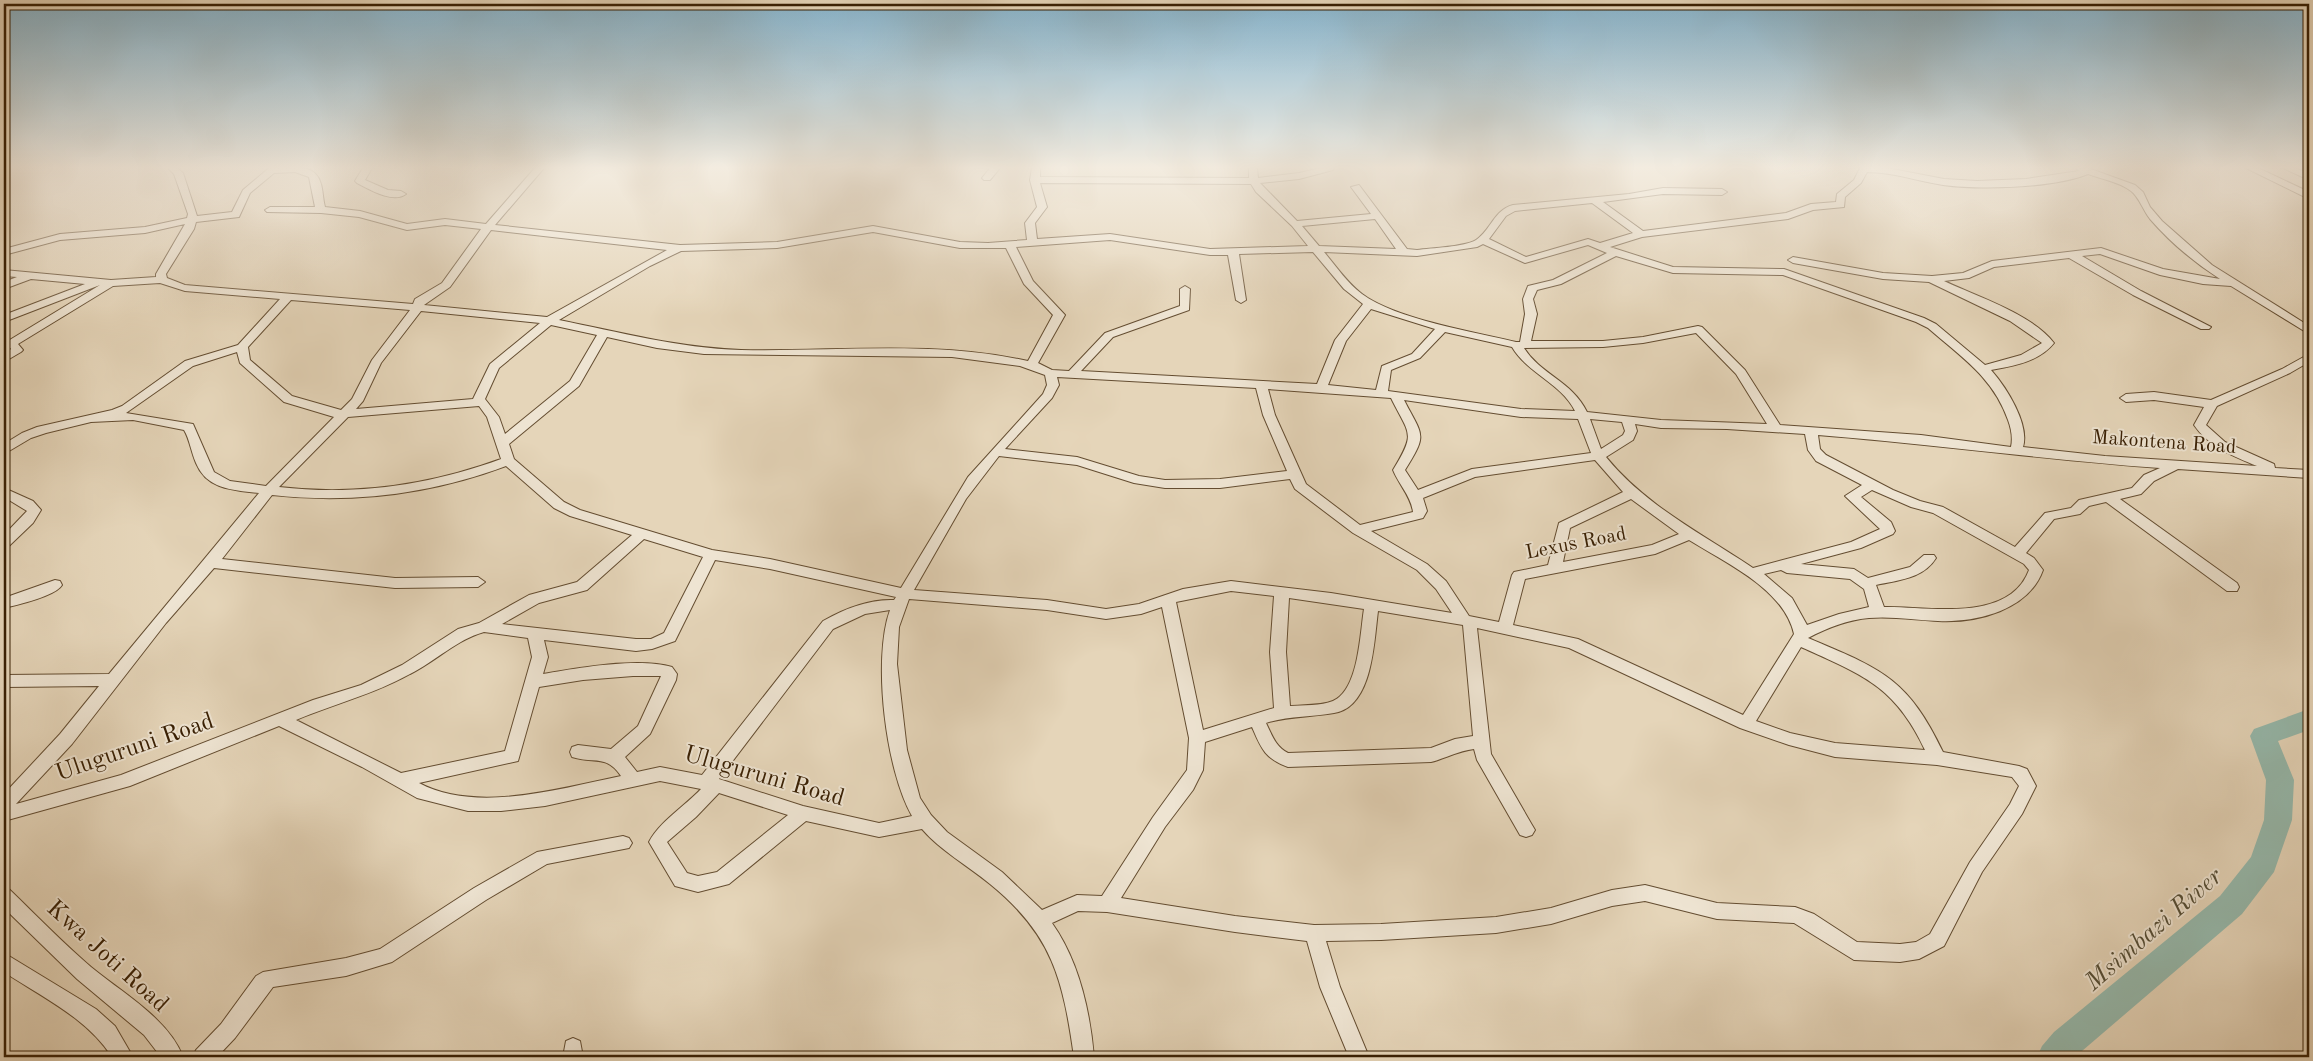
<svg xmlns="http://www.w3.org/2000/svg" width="2313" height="1061" font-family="'Old Standard TT',serif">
<rect width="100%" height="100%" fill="#e5d5b9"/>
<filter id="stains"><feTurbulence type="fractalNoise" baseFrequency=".004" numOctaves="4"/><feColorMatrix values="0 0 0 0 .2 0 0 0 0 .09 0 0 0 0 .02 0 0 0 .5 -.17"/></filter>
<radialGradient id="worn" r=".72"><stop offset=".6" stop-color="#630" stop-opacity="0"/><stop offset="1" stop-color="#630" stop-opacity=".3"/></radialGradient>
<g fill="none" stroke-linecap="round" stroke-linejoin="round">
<path fill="#96b9ac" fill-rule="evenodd" d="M2309,709V730L2278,741L2294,780L2292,820L2274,872L2242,914L2075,1057H2037L2042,1046L2054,1032L2220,896L2251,857L2264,820L2266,780L2250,736L2254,729Z"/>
<defs>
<path id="minor" d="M168,168H177L183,173L197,216L232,212L243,190L269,168C287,168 315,161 321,184C323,191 323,200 325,207L360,211L407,224L445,219L486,224L535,168H544L495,225L680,245L777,242L873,226L960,242L988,243L1027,240L1025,223L1037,207L1030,180L1032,168H1040V177L1249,178V168H1257L1258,178L1299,173L1321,168H1334L1333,170L1299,179L1260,183L1297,221L1371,214L1351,187L1359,185L1407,249L1417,250C1431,248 1465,247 1476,240C1491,230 1494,210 1513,205L1629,194L1663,188L1722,189L1727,192L1722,195L1663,194L1603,202L1643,231L1786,213L1811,204L1836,202L1837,194L1854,180L1860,168H1887L1944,179L1977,181L2026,179L2079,171L2076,168H2088L2135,185L2143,192L2150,207L2162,221L2212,265L2309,326V334L2231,286L2203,284L2160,275L2100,254L2082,256L2141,291L2211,327L2209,329H2201L2133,295L2069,258L1994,267L1969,278L1944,281C1976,296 2032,314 2054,343C2039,362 2013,366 1991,370C2006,387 2030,424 2023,447L2105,456L2257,466C2233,456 2209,447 2194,425L2204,407L2154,400L2126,402L2120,398L2126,394L2154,392L2211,400L2282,369L2309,354V362L2290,373L2217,406L2206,425L2225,442L2274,464L2275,468L2309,470V478L2178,469L2154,481L2141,494L2120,499L2237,583L2239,587L2237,591H2227L2106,502L2089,506L2080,514L2054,519L2026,553L2034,558L2043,570C2029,610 1977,623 1938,621C1915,620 1892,616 1869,618C1847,620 1827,628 1808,638C1881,669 1907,677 1943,752L2019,766L2027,769L2036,786L2022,814L1982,872L1944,946L1919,959L1900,962L1854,960L1794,923L1717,919L1645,901L1612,906L1551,924L1496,933L1381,940L1326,941L1340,987L1369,1057H1349L1320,987L1307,941L1235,932L1107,912L1078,911L1052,923C1079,961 1090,1011 1094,1057H1074C1063,980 1053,935 990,884C967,865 941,851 922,829L879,837L806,821L729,884L698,892L675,886L649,842C659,822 685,806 701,789L660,781L545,806L501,811H468L417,798L362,767L279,726L130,786L4,821V794L60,734L99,686L4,687V675L109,674L259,493C234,490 207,490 196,463C191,452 190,440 184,430L133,420L91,422L46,433L31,438L4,454V444L22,433L37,427L112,410L122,406L185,361L238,345L280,299L185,291L160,283L113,286L18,344L23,350L21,352L4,362V354L11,349L6,343L8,341L100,285L4,322V315L85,284L31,279L4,289V282L17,277L4,276V270L111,280L156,277V274L185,224L145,233L60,240L4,255V249L60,234L145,227L187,218L188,214L174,174ZM295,172L309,177L315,207H270L265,210L267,212L321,213L359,217L407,230L445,225L481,229L442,283L415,299L413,304L185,285L167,278L166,274L194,229L196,222L239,217L250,193L274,173ZM1867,172C1893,172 1917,181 1943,185C1980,190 2054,188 2088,174C2101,179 2120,182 2131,191C2139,197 2143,210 2150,219C2169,241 2195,263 2220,279L2163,269L2101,248L1992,261L1963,273L1932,276L1883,273L1793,257L1788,260L1793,263L1883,279L1929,282L2010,321L2042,343L2021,355L1985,365L1936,324L1924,318L1784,269L1673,267L1610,247L1642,237L1788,219L1813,210L1844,207L1845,197L1861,183ZM1040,183L1251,184L1256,192L1292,226L1308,246L1210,249L1110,234L1037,239L1035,223L1047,207ZM1592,203L1633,233L1600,243L1588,239L1526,257L1489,239L1506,216L1515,211ZM1375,219L1396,249L1319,246L1302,226ZM491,230L667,250L547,317L424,305L450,287ZM873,232L960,248H1006L1024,284L1053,315L1028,361C933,340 836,352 741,350C678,348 619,332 559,320L650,266L681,251L777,248ZM1110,240L1210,255H1228L1236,300L1241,303L1246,300L1239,254L1313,252L1344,289L1363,304L1335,340L1317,384L1081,371L1113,337L1189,310L1190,289L1185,286L1180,289V306L1105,333L1069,371L1052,370L1038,363L1065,315L1033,281L1016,247ZM1483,244L1525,263L1588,245L1607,253L1553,280L1528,286L1523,299L1525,314L1520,342H1516C1475,332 1395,319 1362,294C1347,283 1336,266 1324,252L1417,256L1477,247ZM1616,256L1673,273L1783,275L1916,322L1928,328C1961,357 1993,377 2008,420C2011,428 2013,438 2011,447L1921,435L1780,425L1745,370L1702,327L1698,326L1643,337L1603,341H1531L1537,314L1533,299L1537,290L1561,284ZM291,300L410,310L372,360L352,399L341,410L292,396L250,360L248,347ZM1371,309L1435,329L1412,354L1382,366L1376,390L1328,385L1346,341ZM421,311L540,323L490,364L473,399L356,409L363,401L381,363ZM551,325L597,335L570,381L505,434L499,417L485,399L499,368ZM1445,332L1512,347C1528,374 1561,383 1575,411L1521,409L1388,391L1391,370L1420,358ZM1696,333L1736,374L1767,424L1661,420L1587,412C1572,381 1541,375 1524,348L1603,347L1643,343ZM607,337L657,348L704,354L952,357L1020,366L1045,375L1047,385L1043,394L968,477L901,588L770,559L712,550L580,510L564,502L514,459L509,444L579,386ZM237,352L240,363L284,402L334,417L266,486L230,481L214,472L193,424L126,413L193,366ZM1057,377L1256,388L1263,415L1287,471L1220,479L1165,480L1139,476L1077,457L1005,449L1052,398L1059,385ZM1268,389L1391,398C1410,436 1416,432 1393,470C1399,485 1411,496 1413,512L1360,525L1306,484L1275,415ZM1404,400L1521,417L1578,419L1591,453L1472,469L1418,490L1405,470C1428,433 1423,437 1404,400ZM479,406L487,417L501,459C430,485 355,496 279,487L348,417ZM1590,419L1622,422L1625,431L1623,435L1601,449ZM1635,424L1661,428L1727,429L1805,434L1808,450L1816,461L1862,485L1845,496L1880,529L1851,542L1753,568C1701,533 1646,506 1606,457L1633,440L1637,431ZM1818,435C1933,444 2046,460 2160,468L2144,475L2132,488L2079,500L2071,508L2045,513L2015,547L1943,507L1920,501L1893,490L1826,455L1820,449ZM999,456L1077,465L1134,483L1165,488H1220L1290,479L1295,489L1353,533L1417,570L1436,589L1452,613L1331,593L1231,581L1183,589L1139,604L1106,609L1047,600L914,590L966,499ZM1595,460L1623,492L1559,523L1548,565L1514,572L1512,575L1499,622L1469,616L1446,581L1427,564L1371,531L1423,518L1427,511L1423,498L1475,477ZM506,466L554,508L570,516L632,535L577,582L529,595L479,623L458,629L402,665L361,685L313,700L121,775L16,804L72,744L166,623L214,568L395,588L478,587L485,582L478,577L395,578L222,559L272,495C352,504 431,494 506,466ZM1872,490L1911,507L1933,513L2024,564L2029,570C2009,624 1926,606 1884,607L1876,585C1898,580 1923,579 1936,558L1934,555H1924L1910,567L1868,578L1854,569L1801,564L1861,548L1893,534L1895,531L1891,522L1861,497ZM1631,499L1679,534L1652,545L1563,562L1570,528ZM644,539L703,557L664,633L651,639H636L502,624L539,603L587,590ZM1689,540C1726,563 1784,589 1794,634L1743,715L1578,639L1513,625L1525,579L1655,554ZM715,560L770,569L896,597L894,600C869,599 844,609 823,621L702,775L660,767L637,772L625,757L650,734L676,680L677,674L672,667C639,657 577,668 543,674L548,657L544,640L636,651L652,649L675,641ZM1781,570L1787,573L1850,579L1864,589L1869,607L1839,614L1807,625L1792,598L1764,574ZM1231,591L1274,596L1270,652L1274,708L1203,730L1176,602ZM1289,598L1364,609C1360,633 1359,690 1333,701C1321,706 1303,705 1290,706L1286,652ZM909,599L1047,610L1106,619L1141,614L1162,607L1189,738L1187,770L1153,817L1102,896L1077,895L1042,910L1002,872L947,832L931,815L920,798L907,750L897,664L899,627ZM890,610C872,660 886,771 912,816L879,823L803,806L719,779L833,629L865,614ZM1378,611L1463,625L1473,736L1455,739L1431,748L1288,753C1275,746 1272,735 1266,723C1287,716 1312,717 1334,713C1373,707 1374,641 1378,611ZM1477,628L1569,648L1740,728L1789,745L1835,757L1937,765L2012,777L2019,786L2010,804L1970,862L1930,934L1916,942L1900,944L1857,942L1814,914L1795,907L1717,903L1645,885L1612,890L1551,908L1496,917L1381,924L1314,925L1235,916L1121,898L1165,827L1193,790L1203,770L1205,742L1252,727C1261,748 1265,759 1288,767L1431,762C1446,758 1458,751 1474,749L1477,760L1520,835L1526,837L1532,835L1535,830L1532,825L1491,754ZM484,632L528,638L532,657L505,751L401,773L296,720C334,704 374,694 410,674C436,661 456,640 484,632ZM1801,647C1863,675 1895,686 1925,750L1835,743L1790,733L1756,721ZM633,676H661L638,726L611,749L578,745L572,747L570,752L572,757C594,764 606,754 621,776C562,788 476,814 419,783L518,761L539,687L583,680ZM719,793L788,815L717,872L698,876L687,873L667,842L696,817Z
M363,168H372L365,180L388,190L401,191L406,194C393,204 369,189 357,183L355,181Z
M990,168H1000L990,180H984L982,178Z
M2246,168H2258L2309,192V199Z
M2283,168H2295L2309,174V180Z
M4,488L33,501L41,510L33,523L9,546L4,548V535L27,511L4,497Z
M55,580L60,581L62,585C56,596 17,605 4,608V598Z
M623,836L629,838L632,843L629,848L547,864L486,900L392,962L346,976L273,987L235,1038L217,1057H193L196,1050L221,1024L256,976L263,972L346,958L380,949L474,888L537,852Z
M4,888L10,890C37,916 63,943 91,967C121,992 169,1019 183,1057H161L144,1035L77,979L4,908Z
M4,953L96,1009L115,1026L133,1057H112C87,1018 42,997 4,972Z
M573,1038L580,1041L583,1057H563L566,1041Z"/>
</defs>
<use href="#minor" stroke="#644d31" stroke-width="2"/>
<use href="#minor" fill="#eee4d2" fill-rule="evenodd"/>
</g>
<linearGradient id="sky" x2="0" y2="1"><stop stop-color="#87b6d0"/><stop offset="0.53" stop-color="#f3ece0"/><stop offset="1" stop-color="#f3ece0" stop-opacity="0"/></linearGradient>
<rect width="2313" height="316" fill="url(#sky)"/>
<g text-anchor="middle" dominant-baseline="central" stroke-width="4" stroke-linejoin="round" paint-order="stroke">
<g font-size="20" fill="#392004" stroke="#eee4d2">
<text transform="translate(2164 443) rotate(4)">Makontena Road</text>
<text transform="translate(1576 544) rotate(-11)">Lexus Road</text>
</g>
<g font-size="24" fill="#392004" stroke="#eee4d2">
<text transform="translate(135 748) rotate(-19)">Uluguruni Road</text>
<text transform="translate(764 777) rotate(16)">Uluguruni Road</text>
<text transform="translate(107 957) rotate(42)">Kwa Joti Road</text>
</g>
<g font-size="25" font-style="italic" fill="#554e36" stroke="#eee4d2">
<text transform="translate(2154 930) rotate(-41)">Msimbazi River</text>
</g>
</g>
<rect width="2313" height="1061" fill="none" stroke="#e5d5b9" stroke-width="20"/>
<rect x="5" y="5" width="2303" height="1051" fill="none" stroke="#392004" stroke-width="2.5"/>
<rect x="10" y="10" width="2293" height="1041" fill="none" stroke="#392004"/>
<rect width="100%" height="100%" filter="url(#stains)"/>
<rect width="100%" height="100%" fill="url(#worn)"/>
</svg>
